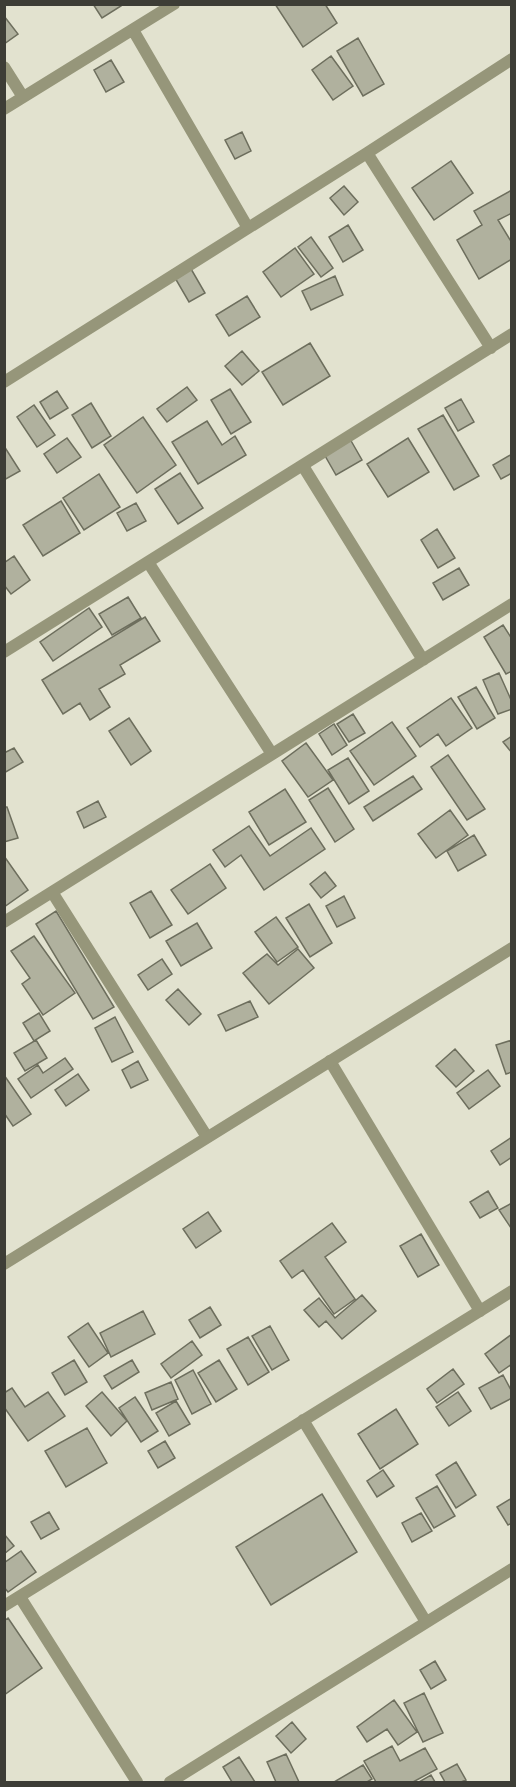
<svg xmlns="http://www.w3.org/2000/svg" width="516" height="1787" font-family="Rubik,sans-serif">
<rect width="100%" height="100%" fill="#e2e2cf"/>
<path fill="#b0b19e" stroke="#6d6e5d" stroke-width="1.5" d="M93,4H120L121,6L102,18Z
M275,4H325L337,23L303,47Z
M4,16L18,34L4,44Z
M358,38L384,84L363,96L337,51Z
M331,56L353,86L333,100L312,70Z
M111,60L124,82L106,92L94,70Z
M242,132L251,151L235,159L225,140Z
M451,161L473,193L434,220L412,188Z
M344,186L358,202L344,215L330,198Z
M512,190V213L498,220L512,243V259L479,279L457,240L482,225L474,211Z
M348,225L363,250L343,262L329,237Z
M311,237L333,268L321,277L298,247Z
M295,248L314,274L281,297L263,272Z
M187,262L205,293L189,302L171,271Z
M335,276L343,295L311,310L302,291Z
M247,296L260,317L229,336L216,315Z
M310,343L330,376L283,405L262,372Z
M242,351L259,371L242,385L225,366Z
M187,387L197,400L167,422L157,409Z
M230,389L251,422L231,434L211,400Z
M57,391L68,408L50,419L40,402Z
M461,399L474,422L458,431L445,408Z
M91,403L111,436L92,448L72,415Z
M34,405L55,435L37,447L17,417Z
M443,415L479,476L454,490L418,429Z
M143,417L176,465L137,493L104,445Z
M207,421L222,445L235,436L246,455L198,484L172,442Z
M67,438L81,457L57,473L44,454Z
M408,438L429,472L388,497L367,464Z
M350,439L362,460L336,475L324,454Z
M4,446L20,471L4,480Z
M512,454V473L501,479L493,465Z
M180,473L203,508L178,524L155,489Z
M99,474L120,507L84,530L63,498Z
M61,501L80,533L43,556L23,525Z
M136,503L146,521L127,531L117,513Z
M437,529L455,558L438,568L421,540Z
M14,556L30,580L11,594L4,585V563Z
M459,568L469,585L443,600L433,583Z
M128,597L141,618L112,635L99,614Z
M89,608L102,627L53,661L40,642Z
M145,617L160,641L120,665L125,674L99,689L110,707L90,720L80,703L63,714L42,680Z
M503,625L512,639V671L506,674L484,637Z
M499,673L512,702V709L498,714L483,680Z
M476,687L495,718L477,729L458,697Z
M451,698L472,728L446,746L438,734L420,747L407,728Z
M353,714L365,733L349,742L337,724Z
M129,718L151,751L131,765L109,731Z
M392,722L416,756L374,785L350,751Z
M334,724L347,745L332,755L319,734Z
M512,736V753L503,742Z
M306,743L333,780L308,797L282,761Z
M14,748L23,762L4,773V753Z
M448,755L485,809L467,820L431,767Z
M348,758L369,791L349,804L328,770Z
M413,776L422,789L373,821L364,807Z
M328,788L354,829L335,842L309,800Z
M285,789L306,822L269,845L249,812Z
M98,801L106,817L84,828L77,812Z
M4,807H7L18,838L4,842Z
M450,810L468,835L436,858L418,834Z
M249,826L270,856L311,828L325,849L264,890L241,855L225,867L213,850Z
M474,835L486,855L458,871L447,851Z
M4,856L28,890L4,907Z
M210,864L226,888L188,914L171,890Z
M325,872L336,886L321,898L310,884Z
M151,891L172,925L150,938L130,903Z
M344,896L355,918L337,927L326,906Z
M309,904L332,943L310,957L286,918Z
M56,911L114,1007L93,1019L36,924Z
M276,917L298,947L277,962L255,932Z
M197,923L212,948L181,966L166,941Z
M34,936L75,993L43,1015L22,984L30,978L11,951Z
M298,949L314,968L269,1004L243,973L267,954L278,965Z
M162,959L172,974L148,990L138,975Z
M178,989L201,1014L189,1025L166,1000Z
M250,1001L258,1017L226,1031L218,1015Z
M39,1013L50,1031L34,1041L23,1023Z
M115,1017L133,1052L112,1062L95,1028Z
M36,1040L47,1058L25,1071L14,1053Z
M512,1040V1072L506,1074L496,1045Z
M455,1049L474,1071L456,1087L436,1066Z
M65,1058L73,1069L31,1098L18,1079L38,1065L43,1073Z
M138,1061L148,1080L131,1088L122,1070Z
M488,1070L500,1086L469,1109L457,1093Z
M78,1074L89,1090L66,1106L55,1090Z
M4,1075L31,1114L13,1126L4,1113Z
M512,1137V1157L500,1165L491,1151Z
M488,1191L498,1208L480,1218L470,1202Z
M512,1203V1228H511L499,1210Z
M208,1212L221,1231L196,1248L183,1229Z
M332,1223L346,1242L325,1257L355,1299L334,1314L303,1270L292,1278L280,1261Z
M421,1234L439,1265L418,1277L400,1246Z
M362,1295L376,1311L342,1339L326,1321L319,1327L304,1310L319,1298L335,1318Z
M210,1307L221,1325L200,1338L189,1320Z
M143,1311L155,1334L111,1357L100,1333Z
M88,1323L108,1353L89,1367L68,1337Z
M270,1326L289,1360L272,1370L252,1336Z
M512,1334V1364L499,1373L485,1354Z
M248,1337L269,1372L248,1385L227,1349Z
M192,1341L202,1355L171,1378L161,1364Z
M74,1360L87,1382L65,1395L52,1373Z
M132,1360L139,1372L112,1389L104,1376Z
M219,1360L237,1389L216,1402L198,1373Z
M453,1369L464,1384L437,1403L427,1389Z
M193,1370L211,1404L192,1414L175,1380Z
M503,1375L512,1392V1398L491,1409L479,1388Z
M171,1382L178,1399L152,1410L145,1393Z
M12,1388L25,1407L48,1392L65,1416L28,1441L4,1407V1393Z
M102,1392L127,1421L111,1436L86,1406Z
M458,1392L471,1411L449,1426L436,1407Z
M135,1397L158,1431L141,1442L119,1408Z
M176,1401L190,1424L169,1436L156,1413Z
M396,1409L418,1444L380,1469L358,1434Z
M87,1428L107,1463L66,1487L45,1451Z
M165,1441L175,1458L158,1468L148,1451Z
M456,1462L476,1495L456,1508L436,1475Z
M383,1470L394,1486L377,1497L367,1481Z
M437,1486L455,1516L434,1528L416,1498Z
M322,1494L357,1552L271,1605L236,1547Z
M512,1498V1523L508,1525L497,1507Z
M49,1512L59,1529L41,1539L31,1522Z
M421,1513L432,1531L412,1542L402,1523Z
M4,1534L14,1546L4,1554Z
M21,1551L36,1572L8,1592L4,1587V1563Z
M8,1618L42,1668L4,1695V1621Z
M435,1661L446,1680L431,1689L420,1670Z
M424,1693L443,1733L423,1742L404,1703Z
M394,1700L417,1732L398,1745L387,1729L367,1742L357,1727Z
M292,1722L306,1739L291,1753L276,1736Z
M392,1746L400,1761L425,1748L437,1769L413,1782H376L364,1761Z
M286,1754L299,1782H276L267,1762Z
M239,1757L255,1782H232L223,1767Z
M457,1764L466,1780L461,1782H445L440,1773Z
M363,1765L372,1779L367,1782H334Z
M431,1775L435,1782H419Z"/>
<g fill="none" stroke-linecap="round" stroke-linejoin="round">
<path stroke="#96967a" stroke-width="12" d="M133,30L248,228
M4,67L23,97
M4,109L174,4
M367,153L491,348
M4,382L367,153L512,59
M303,466L423,660
M148,562L272,754
M4,652L512,334
M52,892L207,1137
M4,922L512,604
M330,1061L480,1311
M303,1420L426,1622
M20,1597L137,1782
M4,1606L512,1291
M170,1782L512,1569"/>
<path stroke="#96967a" stroke-width="12" d="M4,1264L512,948"/>
</g>
<rect width="516" height="1787" fill="none" stroke="#3d3d36" stroke-width="12"/>
</svg>
